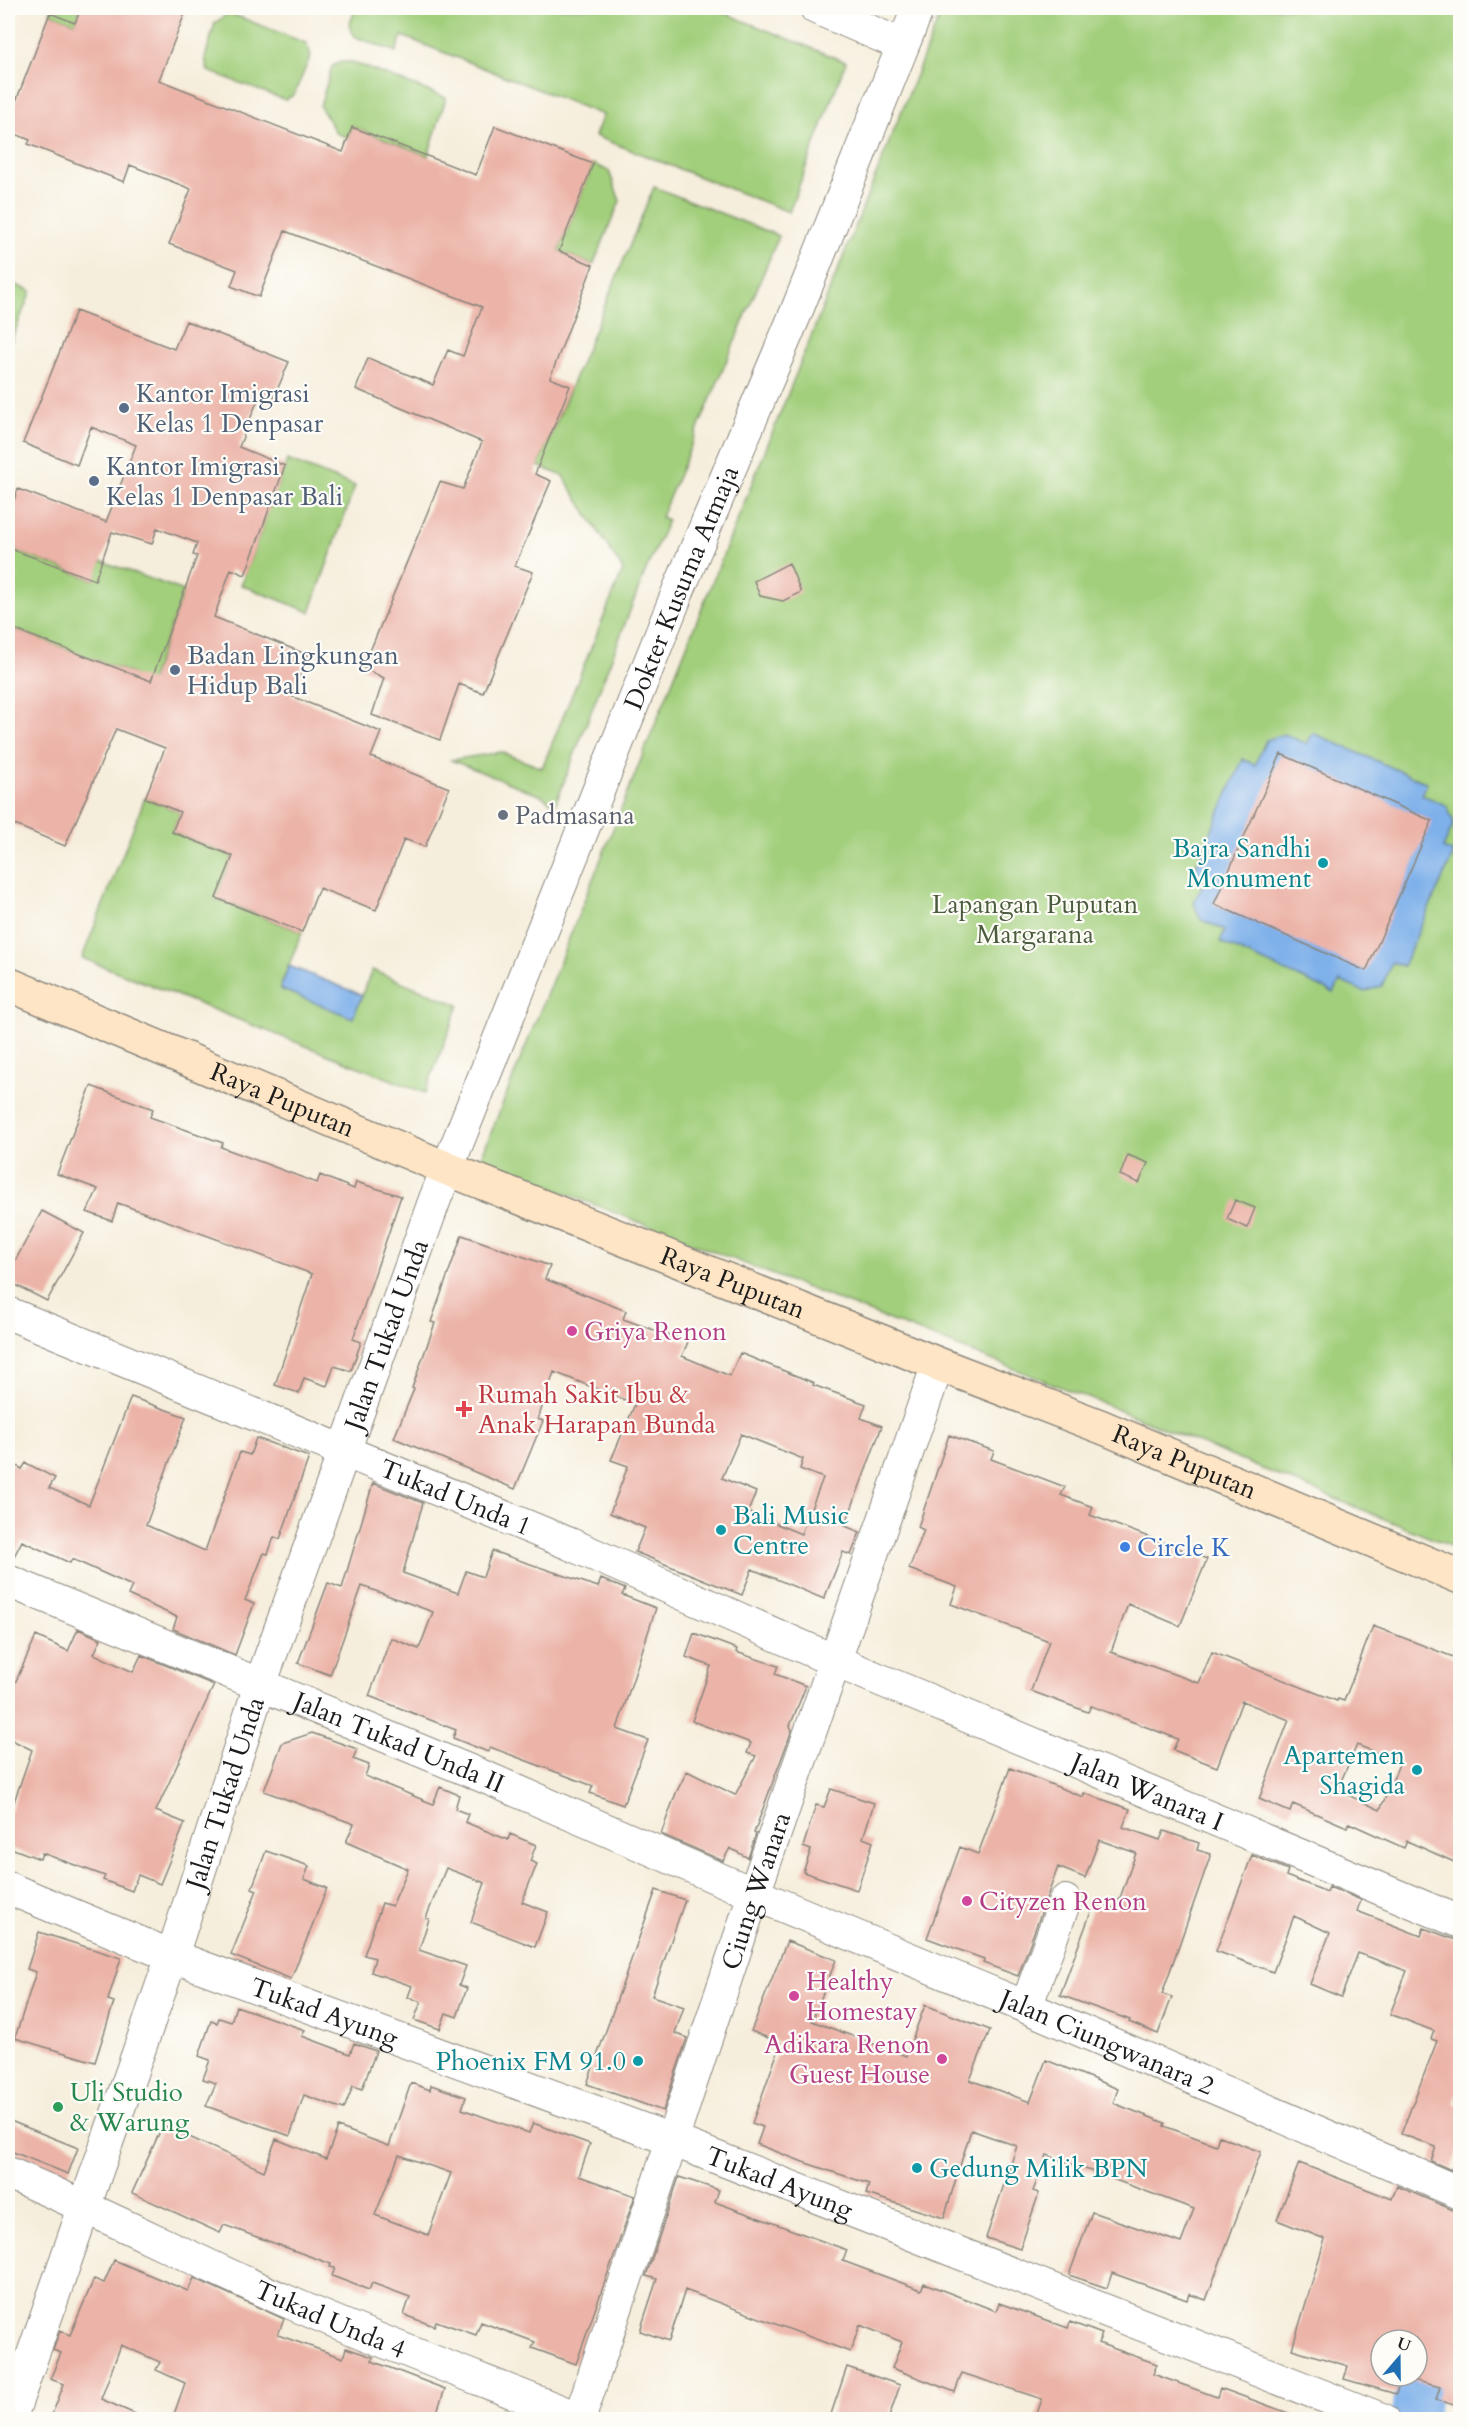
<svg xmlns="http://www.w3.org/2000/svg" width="1468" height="2427" font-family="Cardo,serif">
<rect width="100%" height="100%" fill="#fdfcf7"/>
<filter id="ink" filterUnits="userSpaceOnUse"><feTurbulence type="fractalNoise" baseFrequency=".0167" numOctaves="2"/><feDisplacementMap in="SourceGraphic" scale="12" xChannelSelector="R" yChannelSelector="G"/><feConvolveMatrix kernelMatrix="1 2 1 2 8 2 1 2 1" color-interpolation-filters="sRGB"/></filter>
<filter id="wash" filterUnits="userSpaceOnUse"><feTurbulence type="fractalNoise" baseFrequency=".008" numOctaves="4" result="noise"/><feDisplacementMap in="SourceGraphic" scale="24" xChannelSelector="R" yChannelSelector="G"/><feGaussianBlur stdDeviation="1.35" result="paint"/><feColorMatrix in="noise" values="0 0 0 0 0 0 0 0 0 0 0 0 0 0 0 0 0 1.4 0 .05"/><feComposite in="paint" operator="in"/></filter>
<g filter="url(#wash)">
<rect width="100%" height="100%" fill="#f6eedc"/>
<path fill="#a2cf7c" stroke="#5f764c" stroke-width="1.5" d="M52,8H81L75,23L50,13Z
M356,8H712L846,62L789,212L595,136L603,115L402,36L396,52L355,37L349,26Z
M943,8H1460V1550L1109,1406L480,1160Z
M229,13L306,43L311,55L294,95L285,100L208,71L205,58L215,23Z
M341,62H352L446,98L428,156L352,127L348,138L336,133L320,106L332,66Z
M593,164L609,171L620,201L593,265L559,251Z
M654,187L779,236L661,517L668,520L643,577L555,805L542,796L451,760L501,752L542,768L623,570L563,476L538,466Z
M8,282L31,291L8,349Z
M287,460L355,486L310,612L241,585Z
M16,551L94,580L101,561L184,591L149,684L130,673L8,627V572Z
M145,798L180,812L172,832L233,856L216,899L302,932L280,988L353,1017L372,970L459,1005L425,1093L82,958Z"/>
<path fill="#7eb0ea" stroke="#4d6683" stroke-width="1.5" d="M1313,733L1427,783L1422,795L1446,805L1454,823L1443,848L1454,853L1403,966L1392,962L1382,986L1364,992L1340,981L1334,993L1220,942L1225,930L1201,920L1194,903L1205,879L1193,873L1243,759L1255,765L1266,740L1284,734L1307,744Z
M289,966L362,995L353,1018L280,989Z"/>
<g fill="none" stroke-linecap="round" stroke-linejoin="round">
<path stroke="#7eb0ea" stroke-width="46" d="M1414,2420L1419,2387L1439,2323"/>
</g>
<g id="blocks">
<path fill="#ecb4a8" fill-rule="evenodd" d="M81,8H187L159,80L343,152L352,127L476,175L495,126L593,164L559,251L593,265L550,378L570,386L535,474L551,481L515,566L533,572L483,693L459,684L440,740L372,715L384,678L363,668L440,482L463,489L482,442L356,389L368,358L433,385L448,350L463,356L482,307L285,231L259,297L231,286L237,270L169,244L191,189L130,165L124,182L28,144L30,140L8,131V122L50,13L75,23Z
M76,311L174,349L186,321L289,362L272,402L259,397L239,447L285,466L245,575L231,569L214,617L308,655L291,696L381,732L371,757L449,788L425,847L404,839L376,910L319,888L302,932L216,898L233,856L172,832L180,812L145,798L165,748L116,729L65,846L8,822V627L151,681L197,556L193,555L197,543L157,528L152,544L112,532L95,580L8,548V517L18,489L106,522L136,445L91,427L77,465L23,443Z
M789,563L801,592L783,601L760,596L754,581Z
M1281,754L1432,821L1366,971L1214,904Z
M91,1086L153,1109L150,1117L223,1143L221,1147L317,1183L320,1175L354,1189L356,1182L401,1196L353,1339L361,1342L351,1371L334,1366L327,1386L304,1378L299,1393L275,1385L312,1274L118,1203L112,1221L87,1212L98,1189L57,1174Z
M1128,1155L1148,1163L1139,1183L1120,1175Z
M1235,1200L1255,1208L1247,1228L1227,1219Z
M42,1211L84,1233L47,1301L8,1281V1274Z
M462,1235L550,1266L545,1279L626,1311L623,1319L688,1342L682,1356L730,1376L740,1353L814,1383L813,1385L866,1404L861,1418L882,1426L845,1526L860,1532L851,1555L843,1552L824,1599L752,1569L742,1595L635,1552L645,1528L610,1513L628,1466L611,1460L635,1404L554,1372L538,1419L543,1421L515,1489L394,1438L414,1389L412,1388L435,1323L431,1322ZM741,1434L803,1459L800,1469L823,1478L801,1534L748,1512L756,1492L722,1478Z
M131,1397L186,1417L146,1525L205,1551L240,1452L250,1455L256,1438L309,1457L280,1539L274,1537L268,1554L264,1553L245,1600L254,1604L235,1655L173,1629L177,1617L128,1595L132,1586L72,1559L70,1563L22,1541L10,1564L8,1563V1461L22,1469L26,1463L55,1478L49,1488L89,1505Z
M949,1435L994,1451L991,1459L1065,1487L1061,1495L1093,1507L1090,1515L1207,1559L1180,1626L1128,1604L1111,1652L1199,1683L1212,1652L1337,1701L1338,1699L1344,1701L1373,1626L1461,1660V1865L1407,1841L1404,1848L1349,1823L1347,1827L1293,1804L1290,1812L1259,1799L1289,1720L1242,1701L1217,1767L1173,1750L1178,1739L1091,1706L1088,1712L1031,1691L1049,1641L951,1604L957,1587L909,1569L924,1530L918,1527ZM1357,1745L1400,1762L1380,1810L1337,1790Z
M373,1483L423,1503L403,1573L458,1593L466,1571L483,1577L492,1551L598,1587L601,1579L625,1589L622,1595L656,1608L617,1729L648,1740L623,1805L590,1793L593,1786L490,1747L488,1752L453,1738L456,1730L369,1696L391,1638L419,1649L433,1612L362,1586L330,1675L298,1663L328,1583L342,1588Z
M78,1629L101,1639L94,1654L133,1672L141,1655L214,1685L156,1811L185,1823L160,1884L138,1875L132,1891L103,1880L105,1876L42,1853L40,1859L8,1847V1819L32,1750L8,1738V1699L36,1636L68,1651Z
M694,1633L737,1649L736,1652L778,1666L775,1674L806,1686L790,1726L792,1730L754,1833L756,1834L748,1858L730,1848L723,1861L661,1834L676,1793L687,1771L735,1795L756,1756L747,1753L751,1743L692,1721L711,1666L686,1657Z
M312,1733L357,1749L353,1759L369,1765L365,1776L433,1804L440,1787L459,1795L455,1809L468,1814L465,1822L508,1840L510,1834L536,1845L530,1861L537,1864L522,1902L548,1912L535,1947L471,1922L485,1883L446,1868L426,1918L429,1919L419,1950L466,1966L459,1985L467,1988L457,2017L446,2013L440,2029L414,2020L421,2002L408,1997L412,1986L371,1972L375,1958L364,1955L382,1903L392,1906L408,1869L346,1842L354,1824L264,1791L282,1743Z
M1010,1768L1083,1797L1084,1793L1130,1809L1123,1827L1160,1840L1164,1831L1199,1843L1197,1850L1211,1854L1162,1994L1172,1997L1158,2034L1129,2022L1130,2020L1060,1995L1095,1901L1116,1909L1136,1853L1099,1840L1085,1878L1058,1867L1018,1976L983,1963L984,1959L927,1938L960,1847L978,1854Z
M831,1789L874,1803L863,1838L873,1842L857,1890L803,1872L811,1850L803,1847L816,1805L824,1807Z
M266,1851L309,1866L304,1879L327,1888L291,1979L231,1955L257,1890L252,1888Z
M1252,1855L1288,1870L1286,1876L1327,1892L1329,1887L1361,1900L1357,1911L1421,1936L1424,1928L1461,1942V2084L1453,2103L1461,2106V2144L1451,2170L1431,2161L1436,2147L1401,2134L1437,2041L1431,2039L1434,2031L1390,2014L1407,1971L1358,1953L1341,1997L1310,1984L1330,1933L1294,1916L1273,1972L1216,1951Z
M656,1890L685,1900L652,1996L684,2007L675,2033L687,2038L663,2111L587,2084Z
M39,1932L121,1958L108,2000L114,2002L95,2062L15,2038L36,1972L27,1969Z
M787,1941L836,1960L812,2021L906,2056L925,2005L990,2030L970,2080L1030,2102L1046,2060L1118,2089L1113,2103L1165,2123L1164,2126L1216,2145L1219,2136L1261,2152L1206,2300L1189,2294L1187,2300L1112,2273L1107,2288L1069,2275L1092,2212L1181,2243L1194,2209L1047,2155L1033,2191L1039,2193L1020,2249L986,2238L1017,2146L971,2130L944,2218L866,2194L869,2184L803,2162L757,2144L763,2127L752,2123L781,2043L751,2031Z
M236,2006L305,2030L302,2036L350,2054L354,2043L376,2051L362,2089L353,2086L344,2109L304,2095L290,2136L206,2106L216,2083L203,2079L210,2060L199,2056L211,2021L217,2023L219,2018L231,2022Z
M411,2083L430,2090L431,2085L466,2097L462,2109L529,2133L533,2123L590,2144L579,2176L635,2196L576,2364L532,2348L535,2342L481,2322L476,2335L436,2321L434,2326L404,2315L410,2297L372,2283L369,2290L332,2276L335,2268L330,2267L331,2264L224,2225L220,2233L132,2193L163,2125L264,2171L276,2139L326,2159L338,2127L389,2146ZM399,2155L451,2173L428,2235L375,2215Z
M8,2120L78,2148L68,2174L8,2150Z
M1299,2163L1392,2199L1397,2186L1453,2210L1461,2211V2407L1436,2400L1440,2387L1401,2377L1396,2394L1344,2379L1348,2366L1292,2349L1325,2239L1277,2220ZM1381,2340H1417V2376H1381Z
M679,2177L719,2190L715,2202L847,2250L843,2261L921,2290L924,2283L996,2311L999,2303L1068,2328L1070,2322L1102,2334L1098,2343L1157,2364L1153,2374L1217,2397L1220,2388L1299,2417V2420H1035L1042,2399L962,2373L955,2392L892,2368L902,2342L860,2325L850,2352L685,2290L669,2341L640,2331L657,2279L646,2276Z
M114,2260L188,2291L194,2278L284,2319L278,2335L343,2358L346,2348L373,2357L372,2361L445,2389L434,2420H172L185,2383L156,2370L160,2362L121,2345L101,2399L149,2420H50L64,2384L50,2379L61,2353L53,2350L60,2331L70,2335L94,2279L104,2283Z
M847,2367L900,2385L888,2420H829Z"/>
</g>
</g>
<g filter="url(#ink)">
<use href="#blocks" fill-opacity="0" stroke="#89857c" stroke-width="1.5"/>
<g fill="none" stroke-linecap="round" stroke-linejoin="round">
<defs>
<g id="street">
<path d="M816,8L902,45"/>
<path id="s1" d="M8,1313L570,1544L835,1661L1460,1922"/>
<path id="s2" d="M8,1581L487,1778L754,1894L1026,2007L1460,2193"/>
<path id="s3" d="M8,1888L172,1956L672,2140L1384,2420"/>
<path d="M1026,2007L1065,1901"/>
<path id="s4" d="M8,2173C101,2212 191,2259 284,2300C382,2343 483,2380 583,2420"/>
<path id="s5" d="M10,2420L172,1956L260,1685L435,1199L679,589L795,315L918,8"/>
<path id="s6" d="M579,2420L754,1894L938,1364"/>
</g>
<g id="secondary">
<path id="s7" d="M8,984L448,1169L938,1364L1102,1427L1460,1577"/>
</g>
</defs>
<use href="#street" stroke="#89857c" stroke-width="34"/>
<use href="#secondary" stroke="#89857c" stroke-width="36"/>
<use href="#street" stroke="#fff" stroke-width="32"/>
<use href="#secondary" stroke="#fee5c5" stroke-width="33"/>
</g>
</g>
<g fill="#5c6f8a" stroke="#fdfcf7" stroke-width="2">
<circle cx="124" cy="408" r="6"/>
<circle cx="94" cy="481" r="6"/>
<circle cx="175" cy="670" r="6"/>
</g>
<circle fill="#6b7280" stroke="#fdfcf7" stroke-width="2" cx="503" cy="815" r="6"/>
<g fill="#0f9aa8" stroke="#fdfcf7" stroke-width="2">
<circle cx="1323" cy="863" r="6"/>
<circle cx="721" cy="1530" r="6"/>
<circle cx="1417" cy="1770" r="6"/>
<circle cx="638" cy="2061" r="6"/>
<circle cx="917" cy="2168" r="6"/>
</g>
<g fill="#d1479c" stroke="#fdfcf7" stroke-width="2">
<circle cx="572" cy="1331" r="6"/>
<circle cx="967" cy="1901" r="6"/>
<circle cx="794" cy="1996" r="6"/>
<circle cx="942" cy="2059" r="6"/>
</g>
<path fill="#e0444e" stroke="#fdfcf7" stroke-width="2" d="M461 1400h6v6h6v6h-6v6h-6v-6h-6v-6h6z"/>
<circle fill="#3f7fe0" stroke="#fdfcf7" stroke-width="2" cx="1125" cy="1547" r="6"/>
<circle fill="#2e9e5b" stroke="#fdfcf7" stroke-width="2" cx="58" cy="2107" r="6"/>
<g text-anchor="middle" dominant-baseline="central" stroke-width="4.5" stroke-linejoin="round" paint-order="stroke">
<g font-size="26" fill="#4e5e75" stroke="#fdfcf7" text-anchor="start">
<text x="136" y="393">Kantor Imigrasi<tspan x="136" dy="30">Kelas 1 Denpasar</tspan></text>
<text x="106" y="466">Kantor Imigrasi<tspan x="106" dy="30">Kelas 1 Denpasar Bali</tspan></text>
<text x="187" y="655">Badan Lingkungan<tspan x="187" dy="30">Hidup Bali</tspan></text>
</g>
<g font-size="26" fill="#1c1c1c" stroke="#fdfcf7">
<text stroke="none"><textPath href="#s5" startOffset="1952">Dokter Kusuma Atmaja</textPath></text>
<text stroke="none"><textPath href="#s7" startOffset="298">Raya Puputan</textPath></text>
<text stroke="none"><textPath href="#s7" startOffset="784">Raya Puputan</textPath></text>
<text stroke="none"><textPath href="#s5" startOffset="1149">Jalan Tukad Unda</textPath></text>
<text stroke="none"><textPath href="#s7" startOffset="1270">Raya Puputan</textPath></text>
<text stroke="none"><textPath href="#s1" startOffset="484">Tukad Unda 1</textPath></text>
<text stroke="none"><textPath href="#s2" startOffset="423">Jalan Tukad Unda II</textPath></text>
<text stroke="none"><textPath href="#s5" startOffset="663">Jalan Tukad Unda</textPath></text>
<text stroke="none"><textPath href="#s1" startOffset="1236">Jalan Wanara I</textPath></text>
<text stroke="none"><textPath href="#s6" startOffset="558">Ciung Wanara</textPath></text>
<text stroke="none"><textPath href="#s3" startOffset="340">Tukad Ayung</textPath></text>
<text stroke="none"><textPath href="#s2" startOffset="1192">Jalan Ciungwanara 2</textPath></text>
<text stroke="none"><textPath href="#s3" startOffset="826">Tukad Ayung</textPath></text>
<text stroke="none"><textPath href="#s4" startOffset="354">Tukad Unda 4</textPath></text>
</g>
<g font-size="26" fill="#5b616d" stroke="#fdfcf7" text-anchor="start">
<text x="515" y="815">Padmasana</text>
</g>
<g font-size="26" fill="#0d838f" stroke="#fdfcf7" text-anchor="end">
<text x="1311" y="848">Bajra Sandhi<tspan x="1311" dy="30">Monument</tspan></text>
<text x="733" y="1515" text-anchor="start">Bali Music<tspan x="733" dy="30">Centre</tspan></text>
<text x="1405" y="1755">Apartemen<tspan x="1405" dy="30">Shagida</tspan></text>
<text x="626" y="2061">Phoenix FM 91.0</text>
<text x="929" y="2168" text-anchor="start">Gedung Milik BPN</text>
</g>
<g font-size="26" fill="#4b5b3e" stroke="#fdfcf7">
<text x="1035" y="904">Lapangan Puputan<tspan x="1035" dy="30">Margarana</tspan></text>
</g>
<g font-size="26" fill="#b23c85" stroke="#fdfcf7" text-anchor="start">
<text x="584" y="1331">Griya Renon</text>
<text x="979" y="1901">Cityzen Renon</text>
<text x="806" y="1981">Healthy<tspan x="806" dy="30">Homestay</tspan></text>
<text x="930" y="2044" text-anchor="end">Adikara Renon<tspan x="930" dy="30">Guest House</tspan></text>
</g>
<g font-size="26" fill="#be3a42" stroke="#fdfcf7" text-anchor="start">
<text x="478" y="1394">Rumah Sakit Ibu &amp;<tspan x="478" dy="30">Anak Harapan Bunda</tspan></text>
</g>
<g font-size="26" fill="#366cbe" stroke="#fdfcf7" text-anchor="start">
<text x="1137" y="1547">Circle K</text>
</g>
<g font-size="26" fill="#27864d" stroke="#fdfcf7" text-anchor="start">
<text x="70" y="2092">Uli Studio<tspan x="70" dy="30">&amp; Warung</tspan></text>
</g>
</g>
<rect width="1468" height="2427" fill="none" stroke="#fdfcf7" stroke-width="30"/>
<g transform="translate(1399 2358) rotate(20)"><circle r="28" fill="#fdfcf7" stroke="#a3a29f" stroke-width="1.5"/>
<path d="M0-4.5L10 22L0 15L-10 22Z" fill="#1f6fb2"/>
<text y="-9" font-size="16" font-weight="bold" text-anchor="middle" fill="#1c1c1c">U</text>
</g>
</svg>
